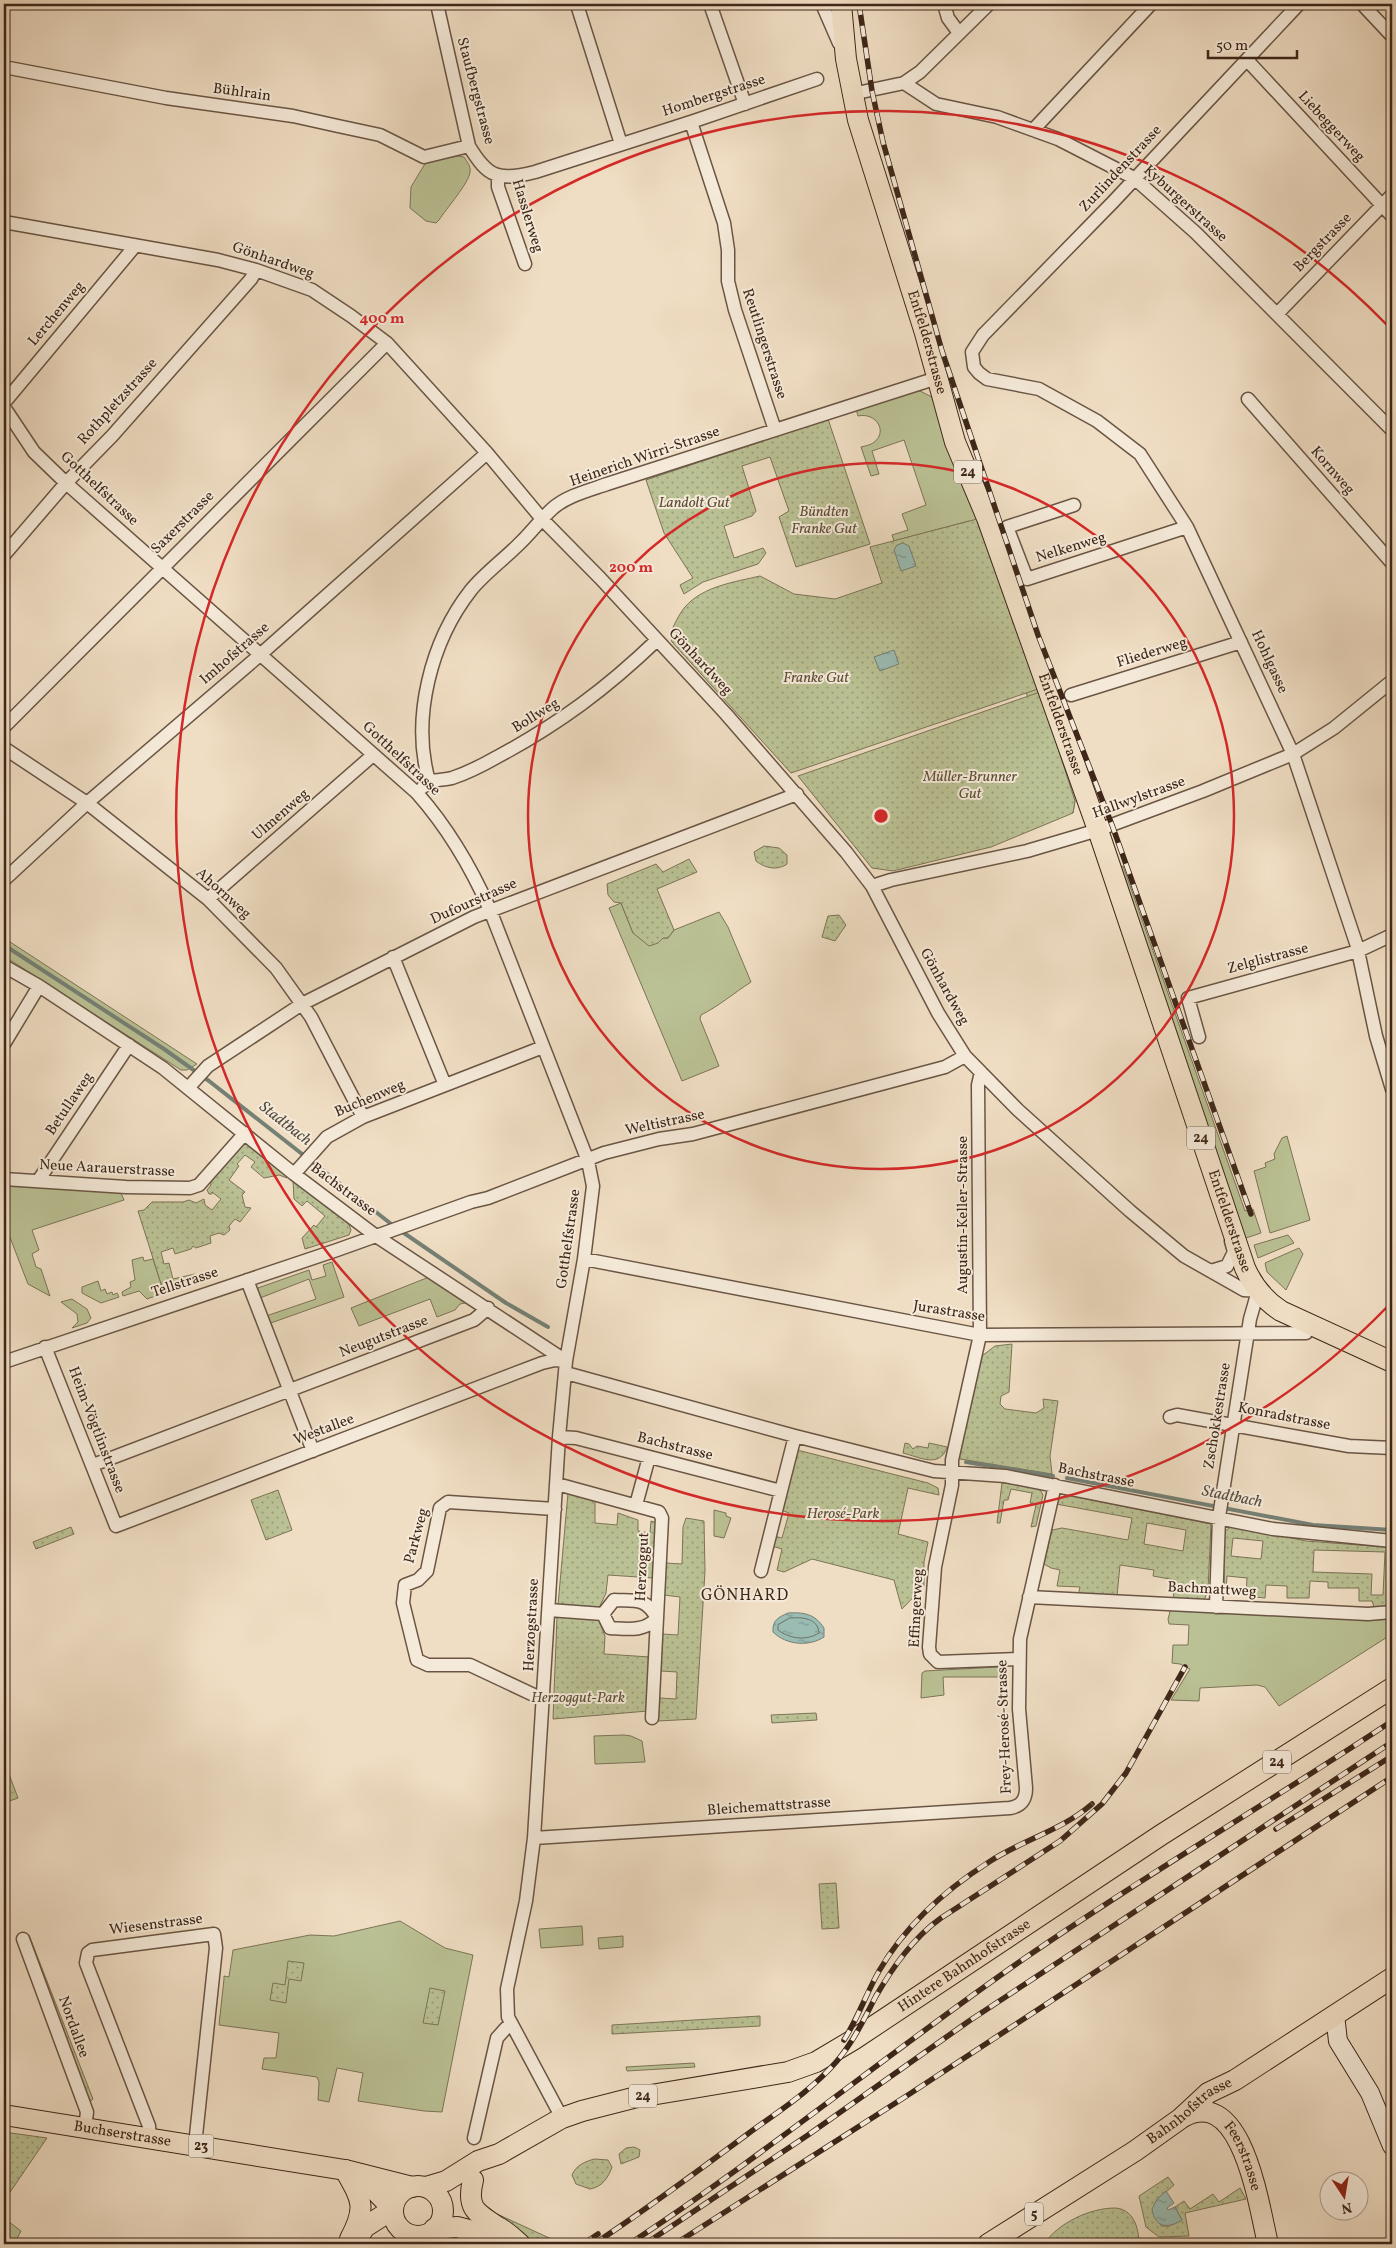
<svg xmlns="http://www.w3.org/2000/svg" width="1396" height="2248" font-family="Vollkorn,serif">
<defs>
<pattern id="park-dots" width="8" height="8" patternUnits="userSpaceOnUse" patternTransform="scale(1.25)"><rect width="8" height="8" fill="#bac194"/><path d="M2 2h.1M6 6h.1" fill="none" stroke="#999d78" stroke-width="1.8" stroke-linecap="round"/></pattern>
<pattern id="water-ripples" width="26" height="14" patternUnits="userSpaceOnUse" patternTransform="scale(1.25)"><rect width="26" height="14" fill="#9abcb3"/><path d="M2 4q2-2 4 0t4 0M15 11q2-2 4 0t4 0" fill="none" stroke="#7f9991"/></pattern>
</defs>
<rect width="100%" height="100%" fill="#f0dec4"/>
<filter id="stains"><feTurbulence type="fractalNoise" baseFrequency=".004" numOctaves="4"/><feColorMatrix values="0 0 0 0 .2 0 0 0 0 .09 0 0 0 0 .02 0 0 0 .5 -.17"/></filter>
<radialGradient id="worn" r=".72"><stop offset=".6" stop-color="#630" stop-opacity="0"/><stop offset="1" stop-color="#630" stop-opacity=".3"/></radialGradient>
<path fill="#bac194" stroke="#7c7456" d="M458,156L464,157C467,162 471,166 470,172C469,183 446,209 439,220L436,223L426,221L410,208L411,187L426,162Z
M913,391H920L932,397L973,500L1075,801L1073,813L1030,704L969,521L894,541L892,535L908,530L902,514L926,505L904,440L872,451L879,474L871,476L861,447C865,446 870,445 873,443C889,432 876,412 858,416L856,409Z
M1123,866L1245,1211L1253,1209L1261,1233L1243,1239L1120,867Z
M621,903L633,933L658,943L663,938H668L674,930L719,912L728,927L751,982C734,993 719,1006 701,1015L700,1019L719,1066L682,1081L609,908Z
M4,938L27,953L197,1064L187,1070H181L4,956Z
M1287,1136L1310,1220L1270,1233L1254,1171L1266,1167L1265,1163L1275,1159L1274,1154L1282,1138Z
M4,1185L121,1193L124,1200L32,1230L39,1250L32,1254L36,1267L41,1269L50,1296L28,1284L4,1222Z
M1288,1235L1294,1243L1258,1258L1254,1245Z
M1299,1248L1303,1254L1286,1290L1267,1272L1265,1263Z
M143,1257L144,1261L153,1259L164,1293L147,1299L139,1291L123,1296L122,1292L131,1287L130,1282L135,1280L132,1260Z
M332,1262L344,1297L268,1324L266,1317L269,1315L316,1299L309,1279L260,1298L257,1292L258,1288L309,1270L312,1280L326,1276L323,1265Z
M429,1277L465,1301V1303L460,1304L455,1310L437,1317L430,1299L359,1326L351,1308Z
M98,1281L101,1291L105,1289L107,1294L112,1292L113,1295L117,1293L119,1297L101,1303L82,1293V1287Z
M72,1299L87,1309L91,1318L87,1323L72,1328L78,1322L77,1314L61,1302Z
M714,1510L726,1513V1516L731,1518L724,1538L714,1536Z
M1171,1608L1392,1618V1634L1279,1706L1265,1687L1257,1685L1200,1688L1199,1701L1171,1700L1190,1669L1180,1664L1172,1663L1173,1645H1188L1189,1625L1169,1624L1168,1619Z
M998,1667L1002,1668L1001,1677H943L944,1695L921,1698L922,1673L925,1671Z
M624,1735L631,1736L642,1741L645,1762L595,1764L594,1736Z
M400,1921L445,1948L473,1955L442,2112L424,2111L358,2101L363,2073L337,2068L329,2102L318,2100L319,2082L317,2077L262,2069L264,2058H276L279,2033L219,2025L224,1979V1976L229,1977L233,1950L310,1935L334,1936Z
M582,1926L583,1945L541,1948L539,1929Z
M623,1936V1947L599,1949L598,1938Z
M694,2063L695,2067L627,2071L626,2067Z
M4,2218L21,2231L15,2242L4,2239Z"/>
<path fill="url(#park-dots)" stroke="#7c7456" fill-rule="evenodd" d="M828,419L870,544L796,567L779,517L789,511L770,457L742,466L756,511L752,516L724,526L734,558L763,548L766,553L758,564L703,582L684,594L680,585L693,578L664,533L646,480Z
M981,518L1038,689L791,773L672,642L670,634C674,625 679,614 685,607C703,586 735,582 760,576L794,594L835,599L882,583L870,547Z
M1040,692L1075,801L1073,813L991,847L893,871L872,868L798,776Z
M764,846L779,848L787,855V864C777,871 765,868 756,861L754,852Z
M689,859L697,872L657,889L674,930L668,938H663L658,943L649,946L633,933L621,903L614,902L608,895L607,884L656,864L663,872Z
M839,915L846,925L835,941L822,937L828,916Z
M244,1144L249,1145L288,1176L287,1178L279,1175L264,1178L251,1167L255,1162L245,1155L237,1164L239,1166L229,1180L245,1192L242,1195L245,1207L251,1208L240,1222L235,1219L229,1226L230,1230L224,1235L219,1233L210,1236L211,1243L196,1248L193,1246L191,1249L175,1254L173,1248L161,1252L164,1264L169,1263L173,1279L195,1274L200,1281L164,1293L138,1211L144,1210L152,1202H183L189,1200L196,1203L204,1199L205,1205L212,1210L221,1199L212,1192V1194H209L207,1190L211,1185L209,1180L240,1145Z
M293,1181L348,1222L351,1230L349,1235L305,1249L302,1238L314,1225L316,1227L325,1216L307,1201L302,1206L294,1199Z
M1012,1344L1009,1392L1001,1396L1000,1404L1005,1409L1036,1413L1044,1408L1043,1399L1058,1401L1050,1456L1052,1474L960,1459L959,1453L982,1356L995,1346Z
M905,1443L909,1444L913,1449L917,1446L928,1448L929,1443L947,1447C940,1469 919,1457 903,1453Z
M797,1450L928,1483L938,1488L939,1495L908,1488L898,1534L928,1542L924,1562V1586L902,1609L894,1580L812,1559L784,1572L777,1570L782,1549L772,1546L774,1536L782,1538L789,1513L781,1510Z
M1002,1483L1034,1487L1041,1491L1043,1495L1036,1526L1031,1527L1036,1505L1030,1503L1032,1493L1011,1489L1008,1500H1004L1000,1523H997Z
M278,1490L292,1530L266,1540L251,1500Z
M568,1493L595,1500V1523L617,1525L618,1513L638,1520V1531L650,1533L651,1521L658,1523L653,1578L608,1575L606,1593L599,1608L558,1605Z
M1066,1495L1211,1524L1208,1590L1205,1598L1200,1602L1173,1601L1175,1580L1153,1576L1154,1570L1120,1565L1117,1596H1078L1080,1587L1057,1586L1060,1570L1051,1568L1044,1564L1052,1530L1062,1528L1128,1540L1132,1518L1056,1504L1057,1500ZM1147,1523L1186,1530L1183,1551L1144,1544Z
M686,1518L704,1521L705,1571L696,1719L658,1721L660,1698L676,1699L677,1672L661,1671L662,1634L678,1635L680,1597L664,1595L666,1563L682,1564L683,1527Z
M1232,1526L1306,1541L1386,1547L1390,1554L1389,1606L1374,1607L1372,1601H1359V1588H1328V1582L1310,1581L1309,1598H1287V1586L1266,1585L1265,1598L1246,1596L1247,1578L1227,1576L1226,1590L1224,1589V1532ZM1233,1538L1263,1541L1261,1559L1231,1556ZM1314,1550L1385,1552L1383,1595H1371L1372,1574L1313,1572Z
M71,1527L74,1534L36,1549L33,1542Z
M557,1617L598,1619L605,1636L604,1654L650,1657L648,1711L553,1719Z
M816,1713L817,1720L772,1723L771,1715Z
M4,1761L18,1798L4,1803Z
M836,1883L839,1928L822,1929L819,1884Z
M29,1935L93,2099L90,2102L26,1938Z
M288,1961L304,1963L301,1981L289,1979L286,2003L270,2000L273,1983L285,1985Z
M430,1988L445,1991L438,2025L423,2023Z
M760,2016V2026L612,2034V2025Z
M4,2132L47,2138L4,2201Z
M634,2147L640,2150L639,2157L621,2164L619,2154L626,2148Z
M594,2159L608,2160L612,2167C608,2178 602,2187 590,2189L576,2184L572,2175C576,2165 585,2162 594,2159Z
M1168,2177L1174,2185L1166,2192L1161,2226H1169L1182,2220L1175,2207L1184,2201L1190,2209L1213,2194L1219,2202L1240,2188L1246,2199L1185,2213L1189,2236L1159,2237L1146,2227L1139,2196Z
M477,2203H483L497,2214L558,2242C553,2244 547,2245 542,2244C523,2239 494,2215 477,2203Z
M1115,2208C1133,2209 1139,2227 1139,2244H1044C1058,2223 1090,2208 1115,2208Z"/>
<path fill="url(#water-ripples)" stroke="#758075" d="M903,543L909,546L916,566L901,571L894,550L897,545Z
M894,650L899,664L880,671L874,657Z
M788,1613C804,1612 815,1614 824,1628V1637C809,1647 786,1645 773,1632C772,1620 779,1617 788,1613Z
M1166,2191L1174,2203L1167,2208L1168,2210L1175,2207L1182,2220C1168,2229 1155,2228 1152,2209L1157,2199Z"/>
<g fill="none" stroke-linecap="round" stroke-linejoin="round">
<path stroke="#6c7266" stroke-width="1" d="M790,1618C802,1617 818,1618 819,1633C806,1641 790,1639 778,1630V1625Z"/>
<path stroke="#758075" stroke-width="4" d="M4,945L164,1049L209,1081L395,1227
M401,1231L506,1303L548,1327
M966,1462L1053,1476
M1067,1478L1313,1525L1392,1530"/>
<defs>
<path id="minor" d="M437,4L469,146C488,178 499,181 535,172L691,122L817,79
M710,4L745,104
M822,4L839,43
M944,4L948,18L959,33
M1299,4L1113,202L983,335L972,352L974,367L979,373L987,379L1039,389L1097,421L1140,454L1187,527L1293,754L1357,946L1376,1036L1392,1089
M1362,4L1392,36
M578,8L621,144
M1247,60L1392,216
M4,67L166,98L293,116L338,126L380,135L424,157L469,146
M904,83L936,104L997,117L1058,139L1134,178L1196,233L1392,430
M852,94L904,83L920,72L989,4
M691,122L724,223L728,250V281L735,310L775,430
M1033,130L1151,4
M498,177V187L525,264
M4,222L218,260L256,270L312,290L351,316L387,343L487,453L542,519L600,578L726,714L846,852L872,886L938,1013L965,1056L1018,1110L1130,1211L1184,1256L1244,1290L1258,1291L1250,1319L1219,1517L1216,1607
M1278,313L1392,195
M1248,399L1392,563
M4,403L135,246
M4,407L34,452L66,483L417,793C448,828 471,867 490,910L588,1161L593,1186L584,1259L566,1361L559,1437L534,1838L526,1901L507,1989L508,2017L562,2118
M1074,505L1007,527L1027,579L1187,527
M4,555L66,483L112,436L251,279L256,270
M1071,695L1241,642
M4,727L387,343
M4,748L87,803L208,899L276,968L311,1017L363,1117
M429,781C411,718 431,641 471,590C484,574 503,560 518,545C530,534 540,520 552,509C566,496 590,490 607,484L937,378
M423,787C431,778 441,781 452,778C467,773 483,765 497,757C559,724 607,688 657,640
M4,880L87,803L261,654L487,453
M872,886L891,880L1027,851L1098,830L1203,791L1293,754L1334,728L1392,681
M208,899L373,755
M393,957L445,1085
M4,966L39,986L163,1068L294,1174L376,1236L566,1361
M1199,1037L1188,998L1358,951L1392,935
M4,1044L39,986
M981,1072L978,1085L980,1335L952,1460V1485L935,1567L929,1647L930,1654L938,1662L1018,1659
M189,1087L208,1066L302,1004L474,917L797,794
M294,1174L327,1137L363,1117L543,1047
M4,1179L126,1187L190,1188L199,1185L245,1133
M38,1181L129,1045
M584,1259L980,1335L1306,1333L1310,1326
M1211,1271L1227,1266L1234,1252L1231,1241
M247,1280L313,1451
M45,1347L116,1526L542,1363L555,1360L566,1361
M4,1362L337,1250L471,1202L488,1198L604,1153L659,1139L693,1134L945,1067L965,1056
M566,1373L795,1436L934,1471L1005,1476L1273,1529L1392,1541
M1170,1417L1177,1415L1349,1446L1392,1448
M559,1437L576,1438L781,1491L795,1436
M93,1465L474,1320L488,1308
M557,1484L659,1512L662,1518L652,1718
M636,1505L649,1457
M761,1571L781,1491
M1029,1597L1368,1614L1392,1612
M549,1610L603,1614L610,1628C628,1629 644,1632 657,1618C645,1597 636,1601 614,1600L603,1614
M544,1698L538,1697L470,1665H428L417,1660L403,1603L405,1585L418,1580L427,1571L440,1508L448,1502L555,1509
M534,1838L1010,1808C1021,1806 1026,1800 1026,1788L1019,1709L1020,1639L1055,1485
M23,1939L87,2112L85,2128
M150,2138L149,2126L86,1963L88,1953L92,1950L214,1934L216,1948L195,2145
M474,2138L497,2038L506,2028L512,2025"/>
<path id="secondary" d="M1335,2015L1338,2041L1370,2093L1392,2146"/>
<g id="primary">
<path id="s1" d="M841,4L846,59L858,120L925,333L955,442L987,518L1098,830L1245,1268C1253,1286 1264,1300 1281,1311L1392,1362"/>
<path id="s2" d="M4,2115L345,2170L412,2187"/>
<path id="s3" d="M1183,2117C1243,2084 1259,2208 1268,2244"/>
<path d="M345,2170C362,2200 367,2207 350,2239"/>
<path d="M473,2180C466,2208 476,2213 498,2227C506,2231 513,2238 520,2244"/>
<circle cx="418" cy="2211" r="25"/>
<path id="s4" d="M426,2187L446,2181L478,2161L499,2154L562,2118L582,2111L633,2098L788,2072L816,2062L853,2040L1161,1835L1392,1688"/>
<path d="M434,2229L457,2227L507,2240"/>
<path d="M359,2236L365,2227L393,2209L359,2174"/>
<path id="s5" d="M988,2244L1135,2151L1180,2119L1208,2093L1235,2080L1392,1978"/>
</g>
</defs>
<use href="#minor" stroke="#6a5544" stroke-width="15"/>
<use href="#secondary" stroke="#3e2719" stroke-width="20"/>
<use href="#primary" stroke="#3e2719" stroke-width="22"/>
<use href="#minor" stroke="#f5ead9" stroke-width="12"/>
<use href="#secondary" stroke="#f5ead9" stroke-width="18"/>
<use href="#primary" stroke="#f0dec4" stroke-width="20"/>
<defs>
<path id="rail" d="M859,4L872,91L883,142L942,351L1038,635L1112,825L1251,1214
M1276,1829L1392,1756
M844,2040C858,2018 866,1994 879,1971C905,1926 945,1890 989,1862C1022,1840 1061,1831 1092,1804
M583,2244L598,2234
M594,2244C647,2209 698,2171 749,2133C779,2111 812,2090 837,2061C854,2041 864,2019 876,1996C893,1967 913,1938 941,1918L1060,1841L1102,1804L1126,1773L1185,1667
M629,2244C765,2155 891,2051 1025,1958C1145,1875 1270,1802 1392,1721
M645,2244L808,2135L969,2021L1392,1742
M675,2244L908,2095L1392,1777"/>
</defs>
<use href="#rail" stroke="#3e2719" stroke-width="5.5"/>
<use href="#rail" stroke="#f5ead9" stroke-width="4" stroke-dasharray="11" stroke-linecap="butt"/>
</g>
<g fill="none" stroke="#d62828" stroke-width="2.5">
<circle cx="881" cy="816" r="353"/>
<path d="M1388 1306A705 705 0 1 1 1388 326"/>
</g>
<g text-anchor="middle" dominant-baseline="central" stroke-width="4" stroke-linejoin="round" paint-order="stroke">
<g fill="#f5ead9" stroke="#756253" stroke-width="1">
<rect x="954" y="460.5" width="28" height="23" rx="4"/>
<rect x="1187" y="1126.5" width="28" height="23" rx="4"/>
<rect x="1263" y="1750.5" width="28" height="23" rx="4"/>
<rect x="629" y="2084.5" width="28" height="23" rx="4"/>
<rect x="188.5" y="2134.5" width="25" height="23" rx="4"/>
<rect x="1025" y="2202.5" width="18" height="23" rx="4"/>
</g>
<g font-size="14" font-weight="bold" fill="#3e2719">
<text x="968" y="472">24</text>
<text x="1201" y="1138">24</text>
<text x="1277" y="1762">24</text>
<text x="643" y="2096">24</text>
<text x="201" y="2146">23</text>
<text x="1034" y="2214">5</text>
</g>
<g font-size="15" fill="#3e2719" stroke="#f5ead9">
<text transform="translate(475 91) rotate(75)">Staufbergstrasse</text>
<text transform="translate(242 93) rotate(8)">Bühlrain</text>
<text transform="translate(714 96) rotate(-18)">Hombergstrasse</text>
<text transform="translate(1331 127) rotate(47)">Liebeggerweg</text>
<text transform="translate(1121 169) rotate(-47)">Zurlindenstrasse</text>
<text transform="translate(1185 204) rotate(42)">Kyburgerstrasse</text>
<text transform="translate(527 216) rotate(73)">Hasslerweg</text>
<text transform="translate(1323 243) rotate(-46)">Bergstrasse</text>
<text transform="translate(273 261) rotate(19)">Gönhardweg</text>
<text transform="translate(57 314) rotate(-50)">Lerchenweg</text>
<text stroke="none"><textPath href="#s1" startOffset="350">Entfelderstrasse</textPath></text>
<text transform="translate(764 344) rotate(72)">Reutlingerstrasse</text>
<text transform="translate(118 402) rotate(-48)">Rothpletzstrasse</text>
<text transform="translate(645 457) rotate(-19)">Heinerich Wirri-Strasse</text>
<text transform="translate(1332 471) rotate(49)">Kornweg</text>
<text transform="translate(99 489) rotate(43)">Gotthelfstrasse</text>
<text transform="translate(183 523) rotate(-45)">Saxerstrasse</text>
<text transform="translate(1071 548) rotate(-17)">Nelkenweg</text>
<text transform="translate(1152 653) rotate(-17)">Fliederweg</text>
<text transform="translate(235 654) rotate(-41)">Imhofstrasse</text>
<text transform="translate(700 662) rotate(47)">Gönhardweg</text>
<text transform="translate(1269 662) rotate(65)">Hohlgasse</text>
<text transform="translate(536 716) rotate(-32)">Bollweg</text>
<text stroke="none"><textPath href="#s1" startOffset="755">Entfelderstrasse</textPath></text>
<text transform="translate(401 759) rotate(43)">Gotthelfstrasse</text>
<text transform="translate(1139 798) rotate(-20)">Hallwylstrasse</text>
<text transform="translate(281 815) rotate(-41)">Ulmenweg</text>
<text transform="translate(223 894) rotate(42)">Ahornweg</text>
<text transform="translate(474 902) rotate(-24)">Dufourstrasse</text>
<text transform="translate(1268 959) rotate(-15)">Zelglistrasse</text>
<text transform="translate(944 987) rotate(61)">Gönhardweg</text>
<text transform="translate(370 1099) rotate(-23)">Buchenweg</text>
<text transform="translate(70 1104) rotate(-56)">Betullaweg</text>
<text transform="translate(665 1123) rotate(-12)">Weltistrasse</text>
<text transform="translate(107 1169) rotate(3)">Neue Aarauerstrasse</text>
<text transform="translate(343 1190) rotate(37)">Bachstrasse</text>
<text transform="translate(963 1215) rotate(-90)">Augustin-Keller-Strasse</text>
<text stroke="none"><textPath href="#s1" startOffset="1280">Entfelderstrasse</textPath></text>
<text transform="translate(569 1239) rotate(-82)">Gotthelfstrasse</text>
<text transform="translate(185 1283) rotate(-18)">Tellstrasse</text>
<text transform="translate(949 1312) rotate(9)">Jurastrasse</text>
<text transform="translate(384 1337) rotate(-21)">Neugutstrasse</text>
<text transform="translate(1218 1416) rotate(-81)">Zschokkestrasse</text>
<text transform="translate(1284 1417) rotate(11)">Konradstrasse</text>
<text transform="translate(96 1430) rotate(69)">Heim-Vögtlinstrasse</text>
<text transform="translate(324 1430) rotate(-21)">Westallee</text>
<text transform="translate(675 1447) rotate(14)">Bachstrasse</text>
<text transform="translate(1096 1476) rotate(11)">Bachstrasse</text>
<text transform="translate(417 1536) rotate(-75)">Parkweg</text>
<text transform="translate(643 1567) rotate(-87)">Herzoggut</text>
<text transform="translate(1212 1590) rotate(3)">Bachmattweg</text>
<text transform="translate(917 1608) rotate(-87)">Effingerweg</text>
<text transform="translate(532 1625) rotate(-87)">Herzogstrasse</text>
<text transform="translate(1005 1727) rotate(-92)">Frey-Herosé-Strasse</text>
<text transform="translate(769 1807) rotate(-4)">Bleichemattstrasse</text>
<text transform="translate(156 1925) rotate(-7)">Wiesenstrasse</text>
<text stroke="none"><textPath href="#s4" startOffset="591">Hintere Bahnhofstrasse</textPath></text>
<text transform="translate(73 2027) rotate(70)">Nordallee</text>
<text stroke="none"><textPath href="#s5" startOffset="242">Bahnhofstrasse</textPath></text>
<text stroke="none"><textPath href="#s2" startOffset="120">Buchserstrasse</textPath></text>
<text stroke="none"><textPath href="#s3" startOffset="85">Feerstrasse</textPath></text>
</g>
<g font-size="15" font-style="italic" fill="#5d4e38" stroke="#f5ead9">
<text x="694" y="503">Landolt Gut</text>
<text x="824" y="512">Bündten<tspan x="824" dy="17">Franke Gut</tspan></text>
<text x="816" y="678">Franke Gut</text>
<text x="970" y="777">Müller-Brunner<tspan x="970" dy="17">Gut</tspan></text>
<text x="843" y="1514">Herosé-Park</text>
<text x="578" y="1698">Herzoggut-Park</text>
</g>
<g font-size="16" font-style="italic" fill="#554c40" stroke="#f5ead9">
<text transform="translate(285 1124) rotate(38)">Stadtbach</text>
<text transform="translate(1232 1497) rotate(11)">Stadtbach</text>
</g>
<g font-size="16" letter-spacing="1" fill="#3e2719" stroke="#f5ead9">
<text x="745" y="1596">GÖNHARD</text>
</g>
</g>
<circle cx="881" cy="816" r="8" fill="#d62828" stroke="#f5ead9" stroke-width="2.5"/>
<g font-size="15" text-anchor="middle" font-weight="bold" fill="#d62828" stroke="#f5ead9" stroke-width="4" stroke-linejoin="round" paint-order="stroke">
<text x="382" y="323">400 m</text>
<text x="631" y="572">200 m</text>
</g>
<rect width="1396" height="2248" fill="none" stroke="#f0dec4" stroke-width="20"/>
<rect x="5" y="5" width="1386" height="2238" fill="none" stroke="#3e2719" stroke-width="2.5"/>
<rect x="10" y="10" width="1376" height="2228" fill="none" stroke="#3e2719"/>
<g transform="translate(1344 2196) rotate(168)"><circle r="24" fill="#f5ead9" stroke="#ac9c8c"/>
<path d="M0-4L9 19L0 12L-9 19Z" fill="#8f2418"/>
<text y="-8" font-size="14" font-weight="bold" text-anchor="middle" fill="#3e2719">N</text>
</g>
<path d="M1208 50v8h89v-8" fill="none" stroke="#3e2719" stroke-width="2.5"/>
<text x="1216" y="50" font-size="15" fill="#3e2719" stroke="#f5ead9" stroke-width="4" paint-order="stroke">50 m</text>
<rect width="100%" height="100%" filter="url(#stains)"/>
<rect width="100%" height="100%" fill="url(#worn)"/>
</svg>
